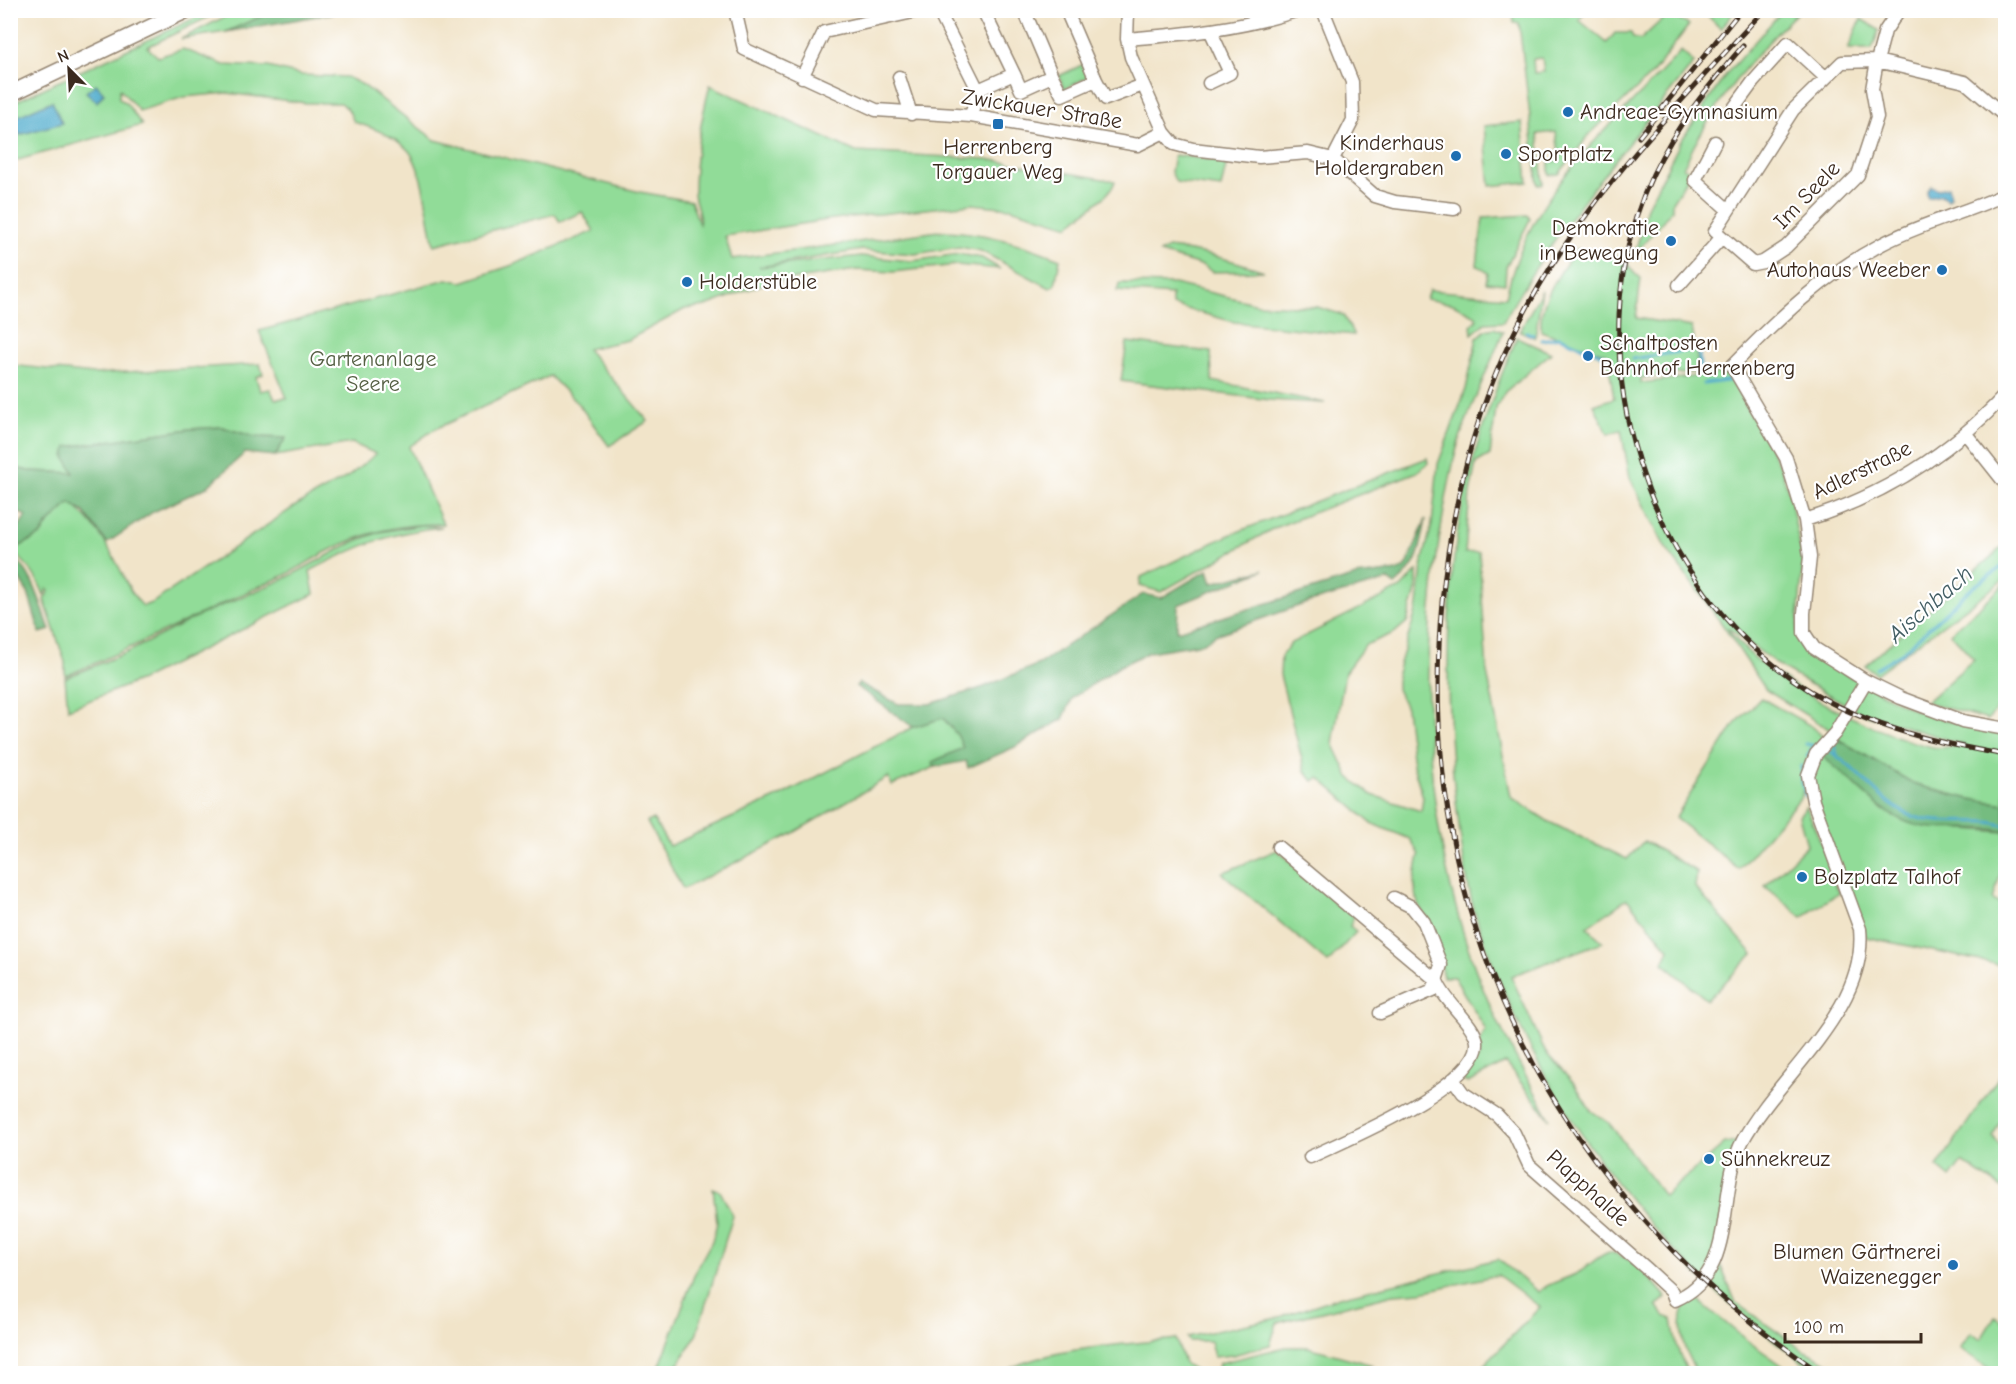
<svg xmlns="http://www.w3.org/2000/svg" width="2016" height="1384" font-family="'Comic Neue',sans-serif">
<rect width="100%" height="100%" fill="#fff"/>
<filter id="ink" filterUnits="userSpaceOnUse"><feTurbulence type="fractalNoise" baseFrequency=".0167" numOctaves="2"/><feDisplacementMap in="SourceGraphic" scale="12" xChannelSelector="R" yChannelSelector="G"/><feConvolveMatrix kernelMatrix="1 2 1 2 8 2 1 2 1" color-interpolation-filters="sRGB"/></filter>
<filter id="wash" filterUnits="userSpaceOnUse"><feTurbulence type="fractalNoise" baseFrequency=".008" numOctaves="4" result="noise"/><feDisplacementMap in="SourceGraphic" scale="24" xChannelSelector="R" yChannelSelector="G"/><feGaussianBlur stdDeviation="1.35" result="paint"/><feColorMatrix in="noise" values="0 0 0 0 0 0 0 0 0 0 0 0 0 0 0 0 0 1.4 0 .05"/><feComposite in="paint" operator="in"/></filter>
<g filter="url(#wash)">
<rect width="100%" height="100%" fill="#f1e4c9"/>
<path fill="#91dc98" stroke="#66835b" stroke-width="1.5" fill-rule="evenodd" d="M210,11H221L147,47L158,57L183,49L224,65L268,67L301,75L347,77L363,85L435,140L640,192L691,201L699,224C702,215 694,203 694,192C694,155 701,120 710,85L856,152L987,159L1115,181C1110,199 1082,211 1069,226L1011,208L972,204L833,219L725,236L732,259L939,231C983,231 1019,243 1060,259L1055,285L1050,288L981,251L959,247L915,254L862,250L759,267L861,256L912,261L959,254L982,258L1000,269L957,265L893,272L856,270L763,284L706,306L685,309L628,340L587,349L648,421L609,446L580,406L550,376L435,429L409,447L443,524C402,523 365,532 328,551C312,559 297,570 281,577C208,608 139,646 65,676V662L44,599L49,591L47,589L44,595C37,577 27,562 11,551L41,535L47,525L70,503C94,521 107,544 121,571C127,584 132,596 143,606L152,603L297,505L349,476L376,454L352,443L275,456L285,438L255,437L222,427L190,429L67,447L75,473L29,471L11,467V365L93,374L260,364L263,374L256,377L260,391L270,389L275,399L287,398L259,331L447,279L462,282L510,266L594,231L582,212L560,222L555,214L434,245C429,223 423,166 408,150C393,135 373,128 354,122L348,109L340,103H306L227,93L184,97L139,111L120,89L119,98L127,104L142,125L11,162L10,104Z
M236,11H275L226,32L181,39Z
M1513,11H1562L1567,15L1571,11H1586L1579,20L1607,43L1615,33H1631L1633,38L1640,40L1664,18L1672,16L1689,25L1652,74L1589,135L1559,174L1549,175V162L1560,160L1556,132L1538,134L1543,184L1538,185L1519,23H1514ZM1542,58L1544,72L1534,73L1533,59Z
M1708,11V10L1735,11L1721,29L1706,14Z
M1782,11H1799C1749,59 1713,104 1683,168L1692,171L1672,202V210L1635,254L1647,207L1681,141L1727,73Z
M1861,19L1879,30L1872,49H1848Z
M1681,51L1694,63C1626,147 1556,227 1503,322L1485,323L1472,334L1471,325L1477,320L1476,316L1453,304L1426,299L1429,290L1506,297C1530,187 1610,130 1681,51Z
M1086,63L1092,75L1064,89L1059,76Z
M1522,122L1528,182L1490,186L1484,126Z
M1174,155L1227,162L1221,188L1176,182L1171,172Z
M1528,215L1530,219L1506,267L1505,284L1486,282L1488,273L1477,265L1483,218Z
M1168,248C1201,251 1232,260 1264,271L1212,272L1204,266L1160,253Z
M1576,249L1622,257L1635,274L1641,278L1636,318L1692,327L1699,372L1641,378V383L1722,373L1728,375L1781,468L1790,497L1803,563L1797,631L1807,650L1823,662L1912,709L1949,721L2005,733V804L1970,799L1916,785L1836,738L1835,733L1766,690L1722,624L1665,547L1630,478L1621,430L1608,434L1594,405L1614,398L1607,354L1541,331C1538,300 1560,274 1576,249ZM1727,627L1785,670L1861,713L1965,745C1955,746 1943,749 1933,747C1877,736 1755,675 1727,627Z
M1120,283L1174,284L1258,304L1317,307L1343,315L1354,335L1234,322L1172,305V295L1117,291Z
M1542,290L1535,338L1520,331Z
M1494,328L1503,332C1489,368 1471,404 1459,441C1450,471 1445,504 1440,534C1417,679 1425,830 1475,968C1494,1021 1523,1070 1550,1119L1505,1063L1468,1083L1463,1081L1479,1057L1480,1042L1486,1030L1454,977H1443L1432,929L1418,904L1414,882L1419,855L1410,839L1371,823L1319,778L1313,781L1305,771L1280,675L1281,656L1291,643L1401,588L1417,571V587L1407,622L1394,633L1365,645L1345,672L1333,743L1349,777L1372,795L1421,811L1423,797L1413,765L1406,708L1397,689V673L1418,605L1422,564L1432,524L1438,464L1466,389L1477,338L1486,330Z
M1517,337L1551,353L1505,392L1496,408L1490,455L1476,463L1470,493L1465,553L1479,552L1487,672L1511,797L1549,822L1627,859L1644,841L1697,872L1695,887L1753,954L1707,1000L1663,963L1669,949L1627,899L1587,927L1603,942L1511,976L1546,1053L1575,1085L1590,1110L1609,1123L1664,1196L1725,1143H1738L1713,1257L1720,1264L1736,1303L1803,1350L1849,1373C1842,1373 1832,1375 1825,1373C1800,1368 1705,1283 1684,1261C1589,1161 1522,1054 1478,923C1466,887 1462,848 1457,810C1444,708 1443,580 1468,480C1480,430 1497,384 1517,337Z
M1127,342L1211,352L1212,381L1325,403L1270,400L1121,381Z
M1427,458L1428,463L1417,472L1274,528L1161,592L1140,586L1141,577L1227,536Z
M422,525L442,527C390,532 356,547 310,571L314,594L141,680L68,709L65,678L128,652L204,613L284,579L353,542L380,532Z
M2005,545V579L1876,674L1865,665Z
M2005,584V698L1988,720L1926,702L1974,659L1950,633Z
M1761,698L1813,727L1824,738L1806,761L1802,796L1739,869L1675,818L1735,724Z
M943,718L958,736L963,748L933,763L935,767L892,785L888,777L790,835L683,889L647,822L653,819L669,846L778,797L913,727Z
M1819,754L1842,770L1883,810L1939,827L2005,832V857L1993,900L2005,906V966L1866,937L1833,853L1811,778Z
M1806,806L1831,867L1827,872L1840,892L1802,917L1765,886L1807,845L1799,816Z
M1277,850L1354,916L1350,926L1356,932L1328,963L1222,873Z
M2005,1068V1118L2000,1122L1993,1136L2000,1147H2005V1190L1962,1162L1950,1178L1937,1167Z
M713,1188L720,1191L733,1216L696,1336L673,1373H657L697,1268L712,1241L717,1223Z
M1609,1252C1635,1257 1650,1278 1666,1297L1657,1306L1664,1316L1672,1319C1675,1340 1678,1355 1689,1373H1476L1540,1307L1498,1275L1421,1292L1394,1294L1277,1323L1270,1345L1233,1355L1214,1357L1210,1341H1189L1187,1337L1277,1318L1339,1297L1498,1259L1538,1292C1550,1281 1567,1280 1581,1271C1591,1264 1596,1257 1609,1252Z
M1692,1295L1745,1339L1793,1373H1698C1682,1353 1673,1316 1692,1295Z
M1995,1316L2003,1321L2006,1318L2005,1368L1997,1374L1960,1348L1971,1332L1981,1339Z
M1176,1339L1184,1363L1199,1373H1002C1045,1347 1125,1345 1176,1339Z
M1286,1347H1308L1373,1365L1348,1374L1217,1373L1219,1363Z"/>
<path fill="#74bc80" stroke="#58734f" stroke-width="1.5" d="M275,10H345V11L226,32Z
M222,427L255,437L286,438L275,456L245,453L207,487L153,512L107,543L84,512L70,503L47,525L41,535L11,551V538L26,516L11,508V467L29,471L74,473L65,457L67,447L190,429Z
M1426,519C1420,550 1420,564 1395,585L1389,580L1310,602L1215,635L1204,643L1149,652L1120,666L1073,697L1063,719L1017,746L968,768L966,761L935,767L932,762L963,748L958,736L943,718L913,727L856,686L859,683L898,704H930L984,687L1039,664L1143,594L1161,598L1208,570L1212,583L1263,570L1178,605L1177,631L1356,576L1397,571L1406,567Z
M11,555C33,570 41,605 50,630L40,633L28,593L11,566Z
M1836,738L1916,785L1970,799L2005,804V832C1975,824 1939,834 1909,823C1874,810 1850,776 1819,754Z"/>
<path fill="#4eabcc" stroke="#446a75" stroke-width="1.5" d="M96,84L104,93L97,102L86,92Z
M52,101L62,123L19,135L14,118Z
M1931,186L1938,189L1948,187L1951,196L1948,200L1941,195L1928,198L1927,192Z"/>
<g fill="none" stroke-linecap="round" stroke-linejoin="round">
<path stroke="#4eabcc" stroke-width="3" d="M1526,332L1533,335
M1542,340L1559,337L1610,358
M1632,359L1699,349L1700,369
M1703,384L1734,380L1735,383
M1876,668L1903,652L1969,590L2006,564
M1806,744L1814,746L1807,756
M1834,745L1837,755
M1828,750C1861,769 1882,810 1922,819C1949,825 1979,817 2006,826
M1801,766V778L1806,796"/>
</g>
</g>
<g filter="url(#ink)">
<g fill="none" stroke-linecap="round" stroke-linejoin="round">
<defs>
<path id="minor" d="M735,10L744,49L876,110L971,116L1138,145L1164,132
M938,10L978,90L971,116
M983,10L1014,74
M1024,10L1052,76
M1066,10L1096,80
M1128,10L1127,39L1131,57L1164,132L1174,144L1193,149L1259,157L1308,153L1333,159L1375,196L1395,202L1454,209
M1323,10L1352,82L1353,120L1333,159
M1899,10L1885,31L1877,61L1872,89L1877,117L1858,175L1786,247L1763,262L1753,264L1715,231L1793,110L1842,62L1877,61L1965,82L2006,117
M1127,39C1186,34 1242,29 1299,10
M802,77L824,32L922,10
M899,77L911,114
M1209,83L1230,73L1211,32
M978,90L1014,74L1021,90L1052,76L1062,95L1096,80L1106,99L1143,85
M1734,108L1753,82L1788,43L1825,77
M1715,142L1695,180L1727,209
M2006,194C1966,213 1921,223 1882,244C1823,275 1778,319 1732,366L1786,458L1805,520L1810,557L1804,613V633L1814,648L1866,681L1901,698L1962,721L2006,729
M1679,285L1721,238
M1966,434L2005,483
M1805,520C1883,496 1950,454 2006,394
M1278,847L1437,981C1444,1002 1475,1024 1477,1042C1481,1084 1344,1141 1310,1157
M1380,1013L1433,990L1441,965L1424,922L1412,907L1394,898
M1453,1079L1463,1093L1497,1115L1514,1133L1529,1165L1647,1269L1672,1292L1675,1300C1740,1273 1715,1192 1743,1140C1779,1074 1868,1010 1860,929L1813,801L1808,775L1816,754L1835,733L1866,681"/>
<path id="major" d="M10,94L187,10"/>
</defs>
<use href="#minor" stroke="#968774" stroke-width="15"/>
<use href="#major" stroke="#968774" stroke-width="18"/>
<use href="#minor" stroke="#fff" stroke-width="12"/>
<use href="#major" stroke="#fff" stroke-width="15"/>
<defs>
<path id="rail" d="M1764,10C1674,109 1578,205 1518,325C1475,410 1451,508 1442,602C1412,923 1558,1196 1822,1374
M1743,46C1708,86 1676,126 1653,174C1569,352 1646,590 1812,692C1872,728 1937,743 2006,755
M1639,137L1741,10"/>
</defs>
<use href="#rail" stroke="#3b2a1e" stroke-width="5"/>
<use href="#rail" stroke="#fff" stroke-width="3" stroke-dasharray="9" stroke-linecap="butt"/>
</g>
</g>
<g fill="#1f6fb2" stroke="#fff" stroke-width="2">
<circle cx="1568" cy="112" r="6"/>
<rect x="992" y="118" width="12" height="12" rx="3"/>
<circle cx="1506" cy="154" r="6"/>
<circle cx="1456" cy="156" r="6"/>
<circle cx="1671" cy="241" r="6"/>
<circle cx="1942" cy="270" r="6"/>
<circle cx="687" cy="282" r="6"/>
<circle cx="1588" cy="356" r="6"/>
<circle cx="1802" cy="877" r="6"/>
<circle cx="1709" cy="1159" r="6"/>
<circle cx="1953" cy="1265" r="6"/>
</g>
<g text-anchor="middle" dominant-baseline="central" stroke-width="4.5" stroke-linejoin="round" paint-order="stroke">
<g font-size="22" fill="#3b2a1e" stroke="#fff">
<text transform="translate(1042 109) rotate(9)">Zwickauer Straße</text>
<text transform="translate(1807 195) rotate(-46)">Im Seele</text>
<text transform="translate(1862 470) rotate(-26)">Adlerstraße</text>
<text transform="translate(1588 1188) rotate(42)">Plapphalde</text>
</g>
<g font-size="22" fill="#3b2a1e" stroke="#fff" text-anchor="start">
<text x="1580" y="112">Andreae-Gymnasium</text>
<text x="1444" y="143" text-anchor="end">Kinderhaus<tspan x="1444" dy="25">Holdergraben</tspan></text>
<text x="998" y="147" text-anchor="middle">Herrenberg<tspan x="998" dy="25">Torgauer Weg</tspan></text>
<text x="1518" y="154">Sportplatz</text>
<text x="1659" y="228" text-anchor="end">Demokratie<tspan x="1659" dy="25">in Bewegung</tspan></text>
<text x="1930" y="270" text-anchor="end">Autohaus Weeber</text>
<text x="699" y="282">Holderstüble</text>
<text x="1600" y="343">Schaltposten<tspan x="1600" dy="25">Bahnhof Herrenberg</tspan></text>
<text x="1814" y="877">Bolzplatz Talhof</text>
<text x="1721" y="1159">Sühnekreuz</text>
<text x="1941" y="1252" text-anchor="end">Blumen Gärtnerei<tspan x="1941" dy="25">Waizenegger</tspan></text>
</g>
<g font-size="22" fill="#555f43" stroke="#fff">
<text x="373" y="359">Gartenanlage<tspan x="373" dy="25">Seere</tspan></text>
</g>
<g font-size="24" font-style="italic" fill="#435e64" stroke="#fff">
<text transform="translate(1930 604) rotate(-41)">Aischbach</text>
</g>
</g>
<rect width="2016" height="1384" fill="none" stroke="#fff" stroke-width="36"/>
<g transform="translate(69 69) rotate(336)" stroke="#ffffff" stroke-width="4.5" paint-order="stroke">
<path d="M0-4.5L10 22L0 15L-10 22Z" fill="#3b2a1e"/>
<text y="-9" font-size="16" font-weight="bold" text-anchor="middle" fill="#3b2a1e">N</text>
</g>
<path d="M1785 1333v9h136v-9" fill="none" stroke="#3b2a1e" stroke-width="3"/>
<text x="1794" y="1333" font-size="18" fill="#3b2a1e" stroke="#ffffff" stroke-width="4.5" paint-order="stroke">100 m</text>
</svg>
